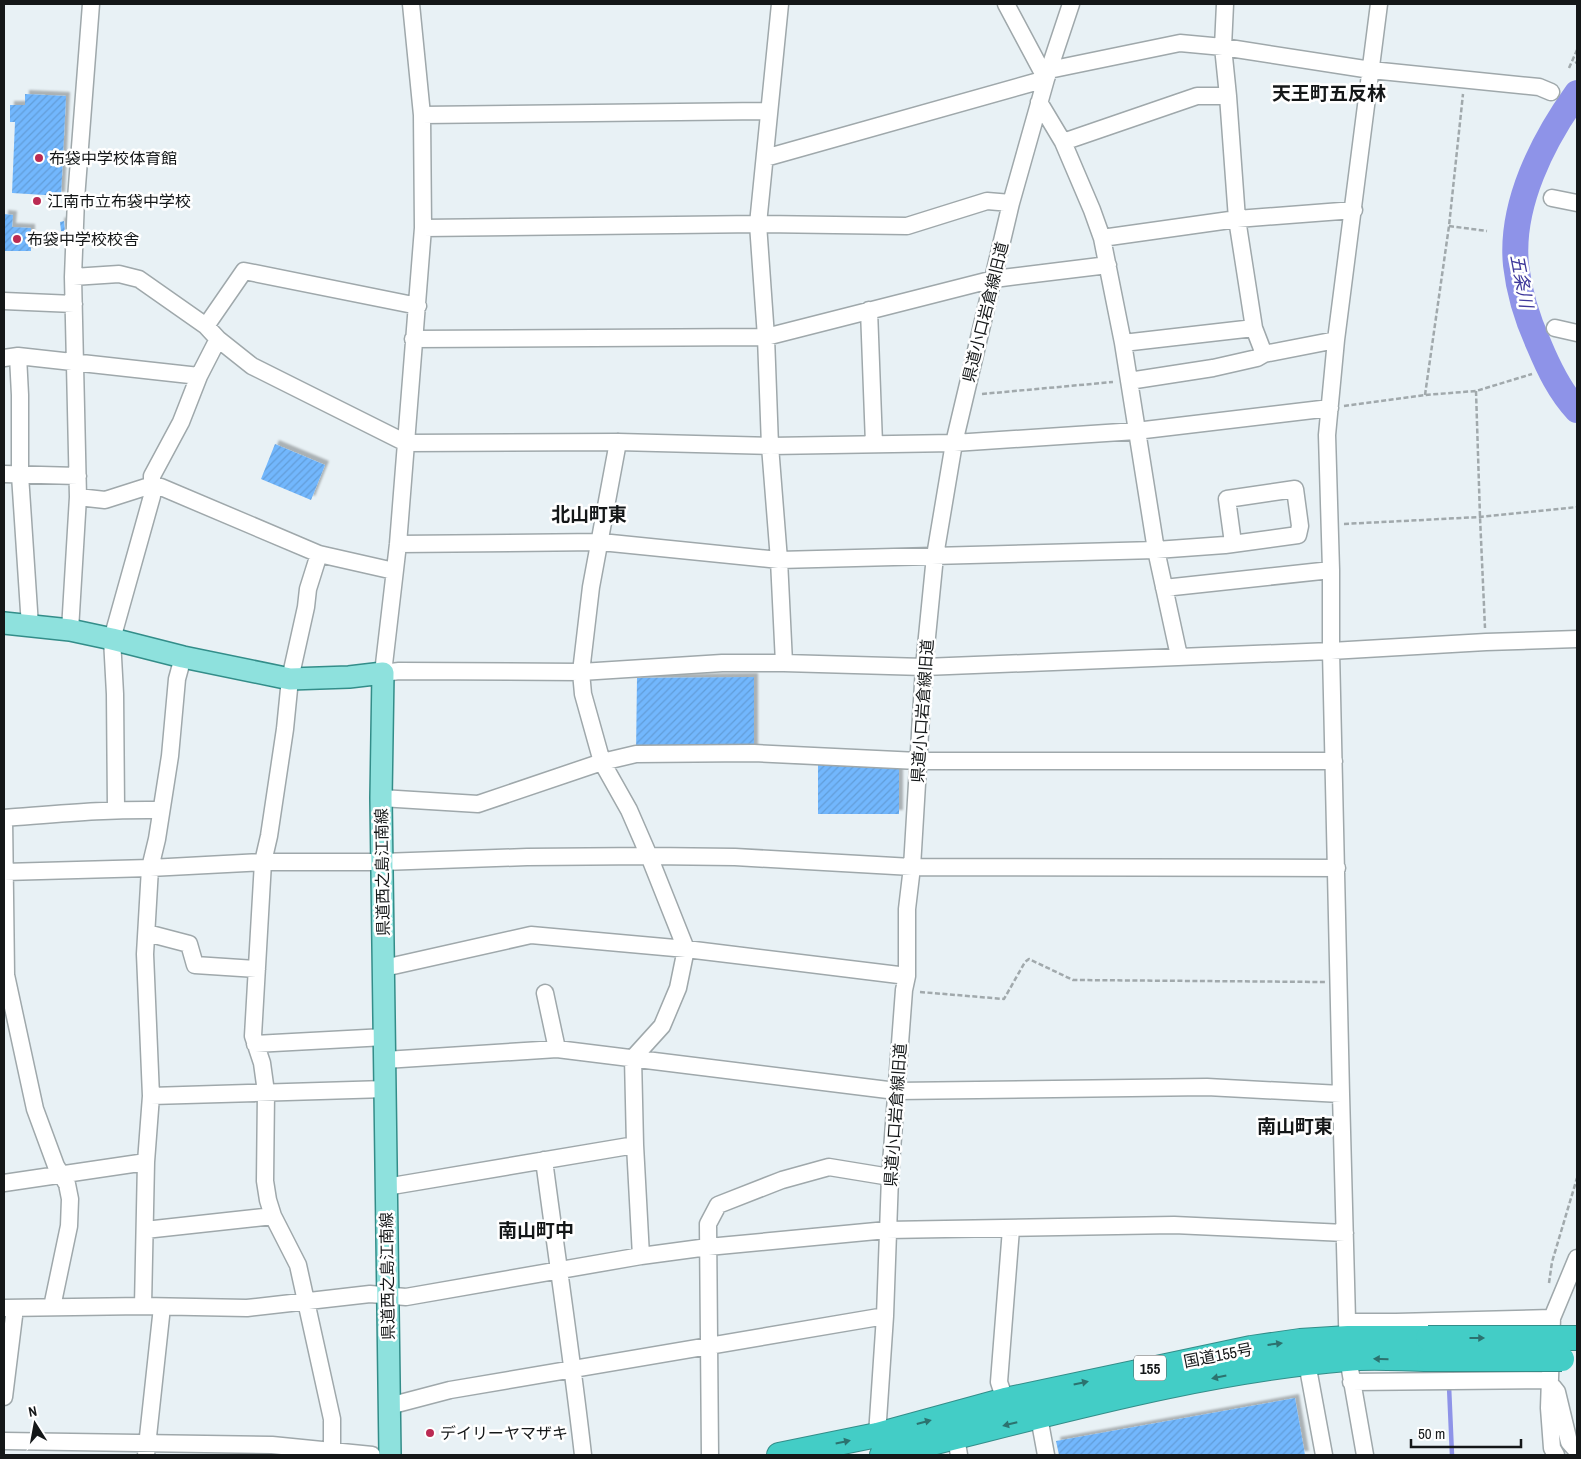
<svg xmlns="http://www.w3.org/2000/svg" width="1581" height="1459" font-family="'Archivo Narrow','Noto Sans JP',sans-serif">
<defs>
<pattern id="building-hatch" width="6" height="6" patternUnits="userSpaceOnUse" patternTransform="scale(1.25)"><rect width="6" height="6" fill="#72b7fd"/><path d="M-1 1l2-2M0 6l6-6M5 7l2-2" fill="none" stroke="#629dd8"/></pattern>
<filter id="shadow"><feDropShadow dx="4" dy="-4" stdDeviation="1" flood-color="#0004"/></filter>
</defs>
<rect width="100%" height="100%" fill="#e8f1f5"/>
<g fill="none" stroke-linecap="round" stroke-linejoin="round">
<path stroke="#8e93e8" stroke-width="4.5" d="M1449,1386L1452,1455"/>
<path stroke="#8e93e8" stroke-width="26" d="M1577,93C1543,140 1510,205 1516,265C1519,292 1528,321 1539,345C1549,369 1560,392 1577,410"/>
</g>
<path fill="url(#building-hatch)" filter="url(#shadow)" d="M25,94L66,96L61,196L12,193L15,122H10V105H25Z
M4,214L13,215L12,227L31,228V251H4Z
M64,221L65,231H61L60,222Z
M275,444L325,465L311,500L261,479Z
M754,677V753L636,754L637,678Z
M818,765H899V814H818Z
M1295,1398L1305,1455H1059L1056,1441Z"/>
<g fill="none" stroke-linecap="round" stroke-linejoin="round">
<defs>
<path id="minor" d="M411,4L422,115L423,228L398,544L383,673L399,671L581,672L722,663H784L924,667L1331,651L1486,642L1577,639
M780,4L758,224L766,337L770,446L779,560L784,663
M1225,4L1223,47L1228,96L1237,219L1254,328L1264,354
M1049,70L1180,43L1223,47L1371,70L1539,87L1551,92
M1039,102L1063,142L1092,210L1102,238L1123,343L1156,550L1179,656
M422,115L768,111
M1063,142L1197,96H1228
M765,158L1046,79L1006,4
M1552,198L1577,203
M423,228L758,224L907,226L987,201L1011,203
M1102,238L1237,219L1354,210
M73,277L119,274L139,279L206,326L218,339L252,366L406,443L618,442L770,446L954,443L1136,431L1330,408
M4,301L74,304
M869,310L874,444
M206,326L244,271L418,306
M1555,328L1577,333
M413,339L766,337L994,279L1108,265
M1123,343L1254,328
M18,356L20,395V475L30,626
M4,358L18,356L199,376
M1129,381L1213,368L1257,358L1264,354L1336,340
M618,442L591,587L581,672L583,694L602,762L629,810L649,856L686,949L678,988L662,1026L633,1058L635,1145L641,1256
M4,474L78,476
M78,497L105,500L152,485L161,487L319,554L394,571
M398,544L601,542L779,560L1156,550L1225,545L1298,535L1300,526L1295,489L1227,499L1233,543
M319,554L308,589L306,607L290,679L285,729L269,836L263,862L253,1036L262,1063L266,1092L265,1181L268,1200L273,1216L298,1265L332,1419V1455
M1164,588L1331,570
M70,630L78,497L73,277L76,199L91,4
M381,798L478,804L602,762L636,754L754,753L918,761H1334
M116,809L115,694L112,639L152,496V476L181,422L199,376L218,339
M4,818L6,975L35,1109L56,1166L67,1184L70,1199L69,1226L52,1307
M4,818C58,814 107,809 161,810
M4,872L150,868L263,862H382L527,857L649,856L735,857L912,867L1337,868
M147,933L189,944L195,965L257,969
M384,968L531,935L686,949L907,976
M545,993L557,1049
M255,1044L385,1037
M385,1060L557,1049L896,1091L1207,1087L1341,1094
M151,1096L386,1089
M544,1160C557,1259 572,1357 583,1455
M4,1183L146,1162
M386,1187L635,1145
M145,1230L273,1216
M143,1306L146,1162L151,1096L145,954L150,868L157,839L170,756L177,679L183,657
M4,1308L143,1306L247,1308L370,1294L406,1297L641,1256L708,1247L887,1230L1174,1225L1345,1233
M1348,1322H1396L1552,1318
M1307,1363L1324,1455
M1351,1382L1550,1380
M1553,1387L1557,1392L1569,1442L1577,1451
M4,1397L15,1308
M1005,1400L999,1382L1011,1229
M389,1406L450,1390L885,1316
M1039,1417L1046,1455
M877,1435L885,1316L890,1177L904,990L907,976V909L912,867L924,667L935,556L954,443L1011,203L1046,79L1071,4
M956,1438L959,1455
M4,1441L272,1445L372,1455
M146,1455L162,1307
M710,1455L708,1224L718,1205L782,1180L829,1167L890,1177
M1365,1455L1348,1358L1341,1094L1331,651V570L1327,435L1336,340L1379,4
M1556,1455L1552,1448L1549,1408L1552,1318L1577,1258"/>
<path id="major" d="M4,623L70,630L112,639L183,657L290,679L349,677L383,673L381,798L390,1455"/>
<path id="highway" d="M1562,1338H1577
M779,1455L877,1435L1005,1400L1251,1348L1300,1341L1348,1338H1428
M882,1455C1034,1419 1190,1372 1346,1359C1373,1356 1402,1359 1429,1359"/>
</defs>
<use href="#minor" stroke="#9fa8ab" stroke-width="19"/>
<use href="#major" stroke="#338d89" stroke-width="24"/>
<use href="#highway" stroke="#338d89" stroke-width="26"/>
<path stroke="#a1a9ac" stroke-width="2.5" stroke-dasharray="5 2.5" stroke-linecap="butt" d="M1575,63L1577,62
M1569,68L1577,50
M1449,226L1487,231
M1476,391L1480,517L1485,628
M982,394L1113,382
M1425,395L1449,226L1463,94
M1344,406L1425,395L1476,391L1532,374
M1344,524L1480,517L1577,507
M920,992L1004,999L1025,962L1029,959L1073,980L1325,982
M1549,1283L1552,1262L1577,1178"/>
<use href="#minor" stroke="#fff" stroke-width="16"/>
<use href="#major" stroke="#8ee1dd" stroke-width="21"/>
<use href="#highway" stroke="#43cdc6" stroke-width="24"/>
<defs>
<path id="highway-bridge" d="M1428,1338H1562
M1429,1359H1562"/>
</defs>
<use href="#highway-bridge" stroke="#338d89" stroke-width="26" stroke-linecap="butt"/>
<use href="#highway-bridge" stroke="#43cdc6" stroke-width="24"/>
</g>
<defs><path id="oneway-solid" d="M-6-.8H1V-3.2L6.5 0L1 3.2V.8H-6Z" transform="scale(1.25)"/></defs>
<g fill="#2c726f">
<use href="#oneway-solid" transform="translate(1477 1338)"/>
<use href="#oneway-solid" transform="translate(1275 1344) rotate(-7)"/>
<use href="#oneway-solid" transform="translate(1381 1359) rotate(-179)"/>
<use href="#oneway-solid" transform="translate(1219 1377) rotate(168)"/>
<use href="#oneway-solid" transform="translate(1081 1383) rotate(-12)"/>
<use href="#oneway-solid" transform="translate(924 1422) rotate(-15)"/>
<use href="#oneway-solid" transform="translate(1010 1424) rotate(166)"/>
<use href="#oneway-solid" transform="translate(843 1442) rotate(-12)"/>
</g>
<g fill="#bb2b53" stroke="#fff" stroke-width="2">
<circle cx="39" cy="158" r="5"/>
<circle cx="37" cy="201" r="5"/>
<circle cx="17" cy="239" r="5"/>
<circle cx="430" cy="1433" r="5"/>
</g>
<g text-anchor="middle" dominant-baseline="central" stroke-width="5" stroke-linejoin="round" paint-order="stroke">
<rect fill="#fff" stroke="#5a5d5d" stroke-width="1" x="1134" y="1355.5" width="32" height="25" rx="4"/>
<g font-size="15" font-weight="bold" fill="#141718">
<text x="1150" y="1368">155</text>
</g>
<g font-size="16" fill="#141718" stroke="#fff" text-anchor="start">
<text x="49" y="158">布袋中学校体育館</text>
<text x="47" y="201">江南市立布袋中学校</text>
<text x="27" y="239">布袋中学校校舎</text>
<text x="440" y="1433">デイリーヤマザキ</text>
</g>
<g font-size="16" fill="#141718" stroke="#fff">
<text transform="translate(985 312) rotate(-76)">県道小口岩倉線旧道</text>
<text transform="translate(922 711) rotate(-86)">県道小口岩倉線旧道</text>
<text transform="translate(382 872) rotate(-91)">県道西之島江南線</text>
<text transform="translate(895 1115) rotate(-86)">県道小口岩倉線旧道</text>
<text transform="translate(387 1276) rotate(-91)">県道西之島江南線</text>
<text transform="translate(1218 1355) rotate(-11)">国道155号</text>
</g>
<g font-size="18" font-style="italic" fill="#3f399b" stroke="#fff">
<text transform="translate(1522 281) rotate(79)">五条川</text>
</g>
<g font-size="19" font-weight="bold" fill="#141718" stroke="#fff">
<text x="1329" y="93">天王町五反林</text>
<text x="589" y="514">北山町東</text>
<text x="1295" y="1126">南山町東</text>
<text x="536" y="1230">南山町中</text>
</g>
</g>
<rect width="1581" height="1459" fill="none" stroke="#141718" stroke-width="10"/>
<g transform="translate(35 1424) rotate(349)" stroke="#ffffff" stroke-width="4" paint-order="stroke">
<path d="M0-4L9 19L0 12L-9 19Z" fill="#141718"/>
<text y="-8" font-size="14" font-weight="bold" text-anchor="middle" fill="#141718">N</text>
</g>
<path d="M1411 1439v8h110v-8" fill="none" stroke="#141718" stroke-width="2.5"/>
<text x="1418" y="1439" font-size="15" fill="#141718" stroke="#ffffff" stroke-width="4" paint-order="stroke">50 m</text>
</svg>
